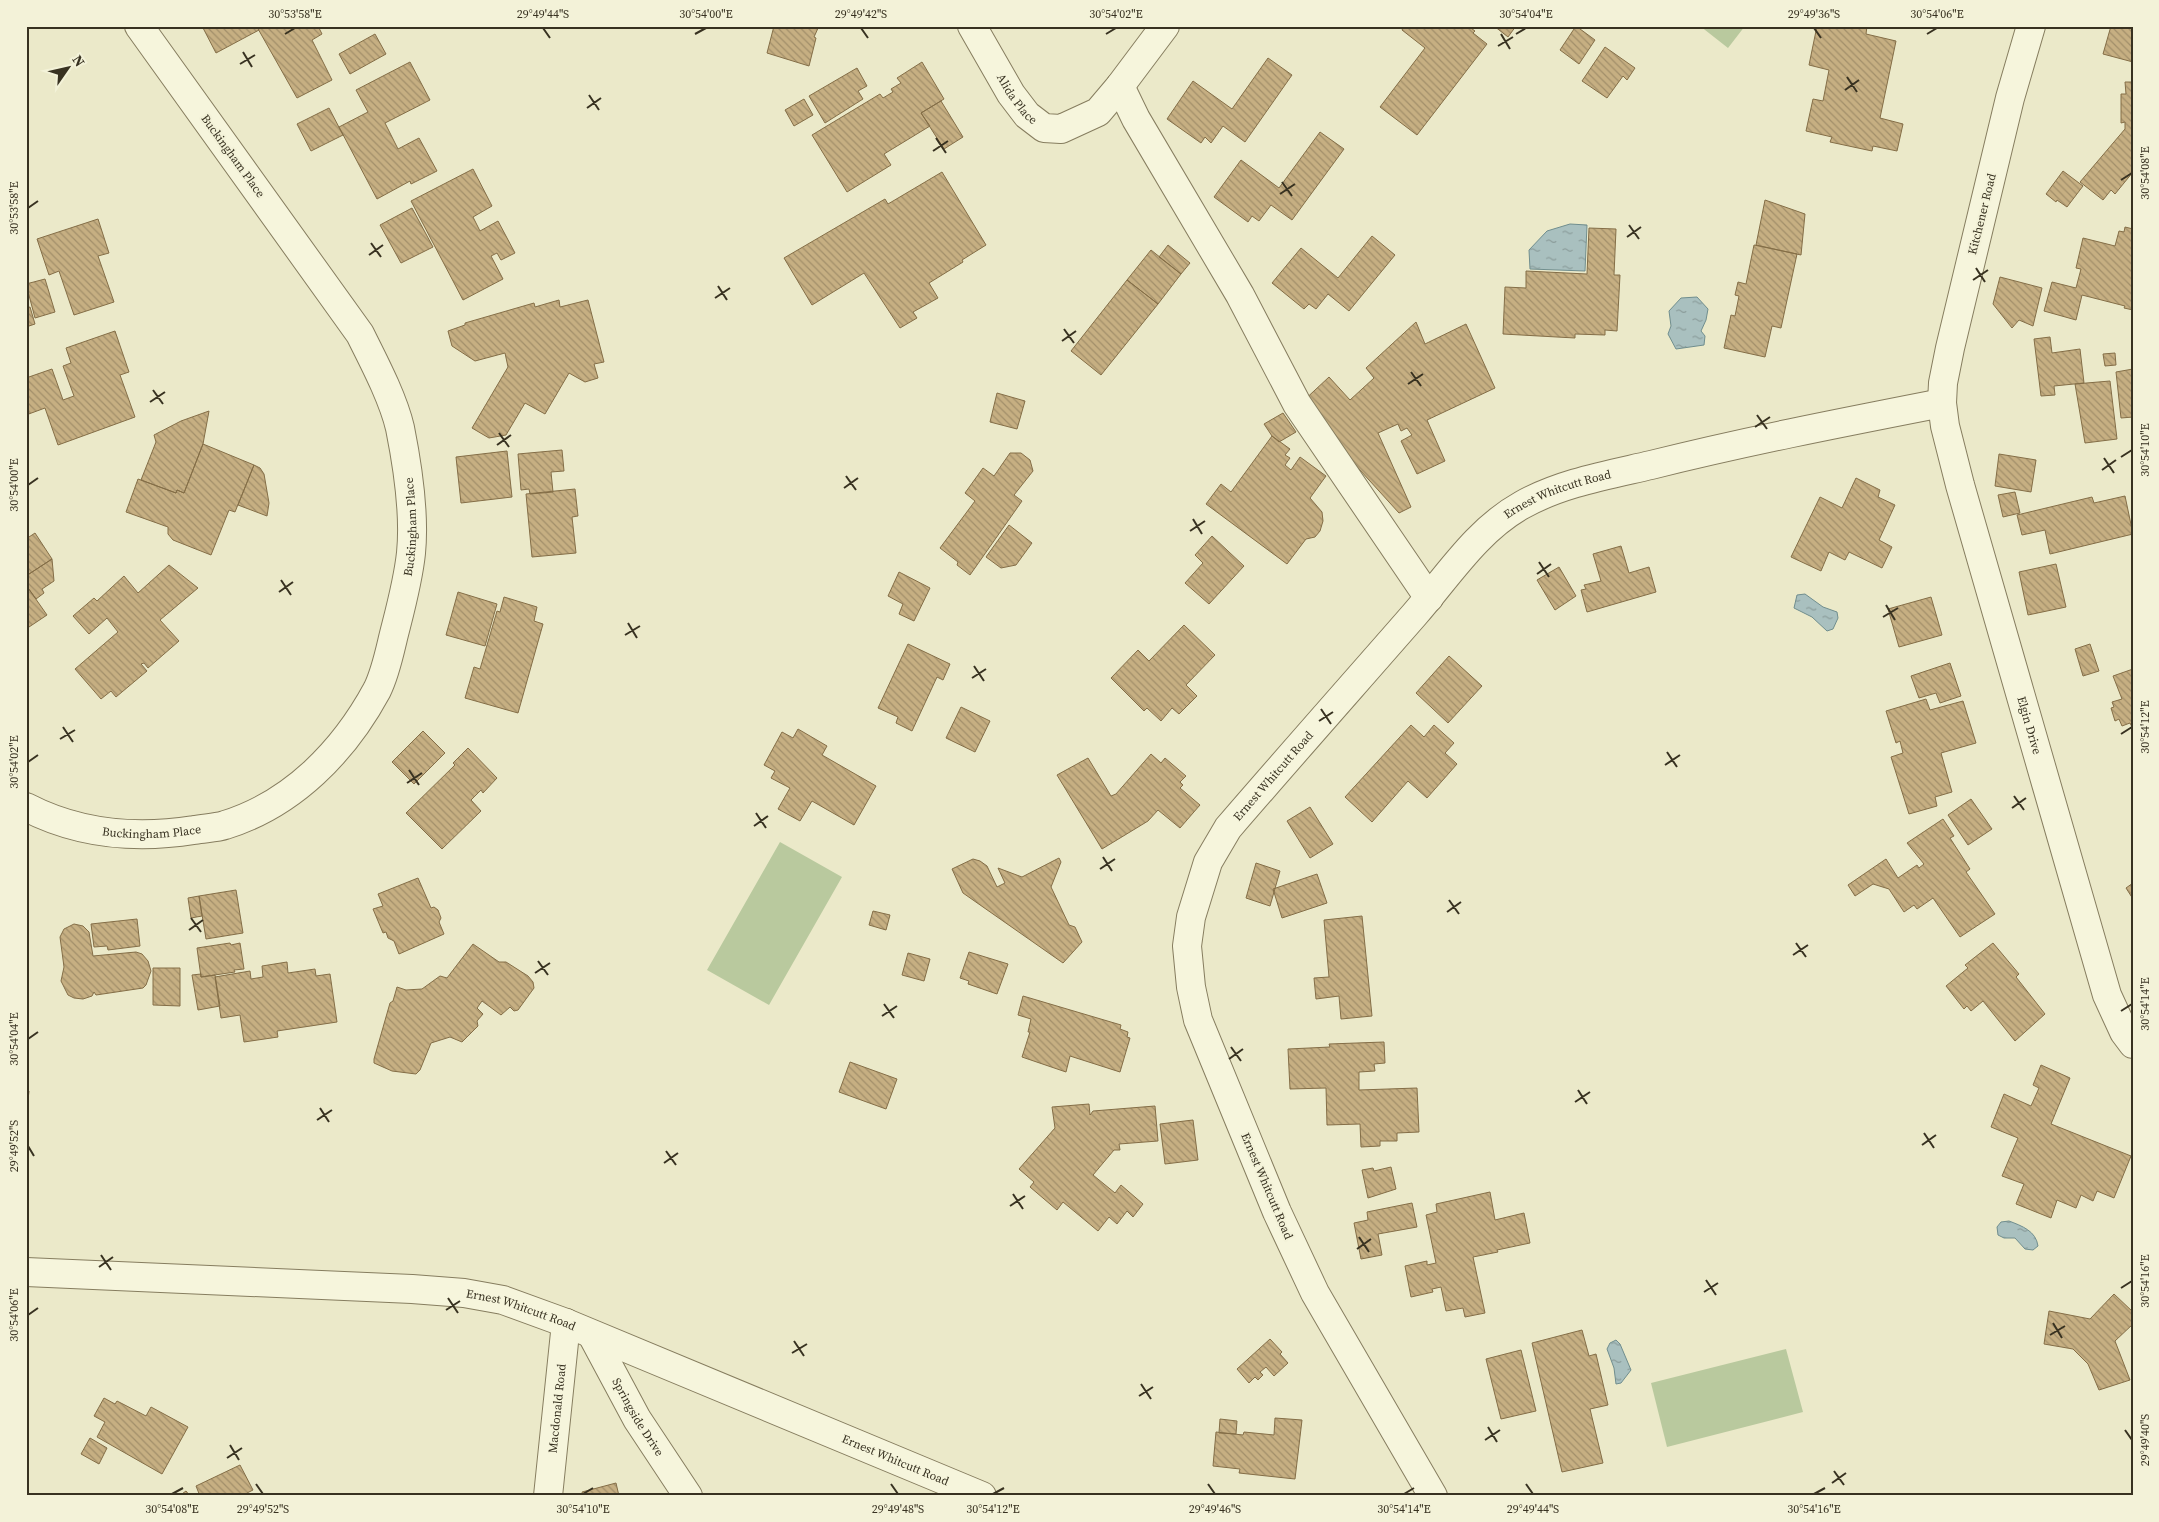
<svg xmlns="http://www.w3.org/2000/svg" width="2159" height="1522" font-family="'Source Serif 4',serif">
<defs>
<pattern id="water-ripples" width="26" height="14" patternUnits="userSpaceOnUse" patternTransform="scale(1.25)"><rect width="26" height="14" fill="#a9c0bf"/><path d="M2 4q2-2 4 0t4 0M15 11q2-2 4 0t4 0" fill="none" stroke="#8b9d9b"/></pattern>
<pattern id="building-back-hatch" width="6" height="6" patternUnits="userSpaceOnUse" patternTransform="scale(1.25)"><rect width="6" height="6" fill="#c6af82"/><path d="M-1 5l2 2M0 0l6 6M5-1l2 2" fill="none" stroke="#a28f6a"/></pattern>
</defs>
<rect width="100%" height="100%" fill="#ebe9c9"/>
<path fill="#b9c99e" d="M1700,26H1745L1728,48Z
M780,842L842,877L769,1005L707,970Z
M1786,1349L1803,1412L1667,1447L1651,1383Z"/>
<path fill="url(#water-ripples)" stroke="#708e8e" d="M1570,224L1587,225L1585,271L1530,269L1529,250L1547,231Z
M1697,297L1708,309L1706,320L1701,331L1705,336L1704,345L1676,349L1668,334L1671,326L1669,311L1681,298Z
M1805,594L1823,607L1837,612L1838,618L1833,629L1827,631L1812,617L1794,608L1797,595Z
M2009,1221C2022,1226 2036,1231 2038,1246L2033,1250L2025,1249L2015,1238H2004L1998,1235L1997,1227L2001,1222Z
M1616,1340L1620,1344L1631,1370L1621,1383L1616,1384L1614,1368L1607,1349L1610,1343Z"/>
<path fill="url(#building-back-hatch)" stroke="#846e47" d="M202,26H257L259,30L216,53Z
M318,26L322,34L312,40L332,80L297,98L257,27Z
M774,26H819L814,37L816,38L809,66L767,53Z
M1404,26H1468L1475,31L1473,33L1487,44L1417,135L1380,107L1425,48L1402,30Z
M1494,26H1516L1508,37Z
M1576,26L1595,40L1579,64L1560,50Z
M1817,26H1867L1866,34L1896,41L1880,118L1903,124L1897,151L1873,146L1872,151L1830,142L1832,137L1806,131L1813,99L1823,101L1829,70L1809,65Z
M2111,26H2133V62L2103,54Z
M375,34L386,54L350,74L339,54Z
M1605,47L1635,68L1627,80L1623,76L1607,98L1582,81Z
M1268,58L1292,75L1245,142L1223,126L1211,143L1205,137L1201,143L1167,119L1193,81L1232,109Z
M410,62L430,100L385,123L398,149L419,138L437,171L411,184L410,181L377,199L339,127L368,112L356,90Z
M922,62L944,99L921,113L930,126L884,154L891,165L847,192L812,135L880,94L883,98L893,92L891,89L901,83L897,78Z
M857,68L867,86L858,91L863,99L825,123L809,96Z
M2125,82H2133V172L2115,194L2111,190L2103,200L2080,182L2125,129V122L2121,123V94H2126Z
M804,99L813,115L794,126L785,110Z
M941,101L963,137L944,149L921,113Z
M329,108L343,135L311,151L297,124Z
M1320,132L1344,149L1292,220L1271,205L1259,221L1252,216L1248,222L1214,197L1241,160L1279,188Z
M473,169L492,206L473,217L480,231L498,221L515,253L501,260L497,253L491,256L503,279L463,300L411,201Z
M2063,171L2083,186L2067,207L2057,200L2056,202L2046,194Z
M942,172L986,245L962,260L963,262L929,283L938,298L913,312L917,318L900,328L864,273L812,305L784,258L885,199L888,204Z
M1765,200L1805,214L1801,255L1756,245Z
M412,208L433,247L401,263L380,225Z
M98,219L109,253L98,256L114,302L74,315L59,271L49,275L37,239Z
M2125,227L2133,229V310L2124,308L2125,306L2082,295L2076,320L2044,311L2052,282L2076,288L2081,269L2076,268L2083,238L2115,246L2119,231L2124,232Z
M1589,228L1616,229L1614,275H1620L1617,331L1605,330V335L1575,334V338L1503,334L1505,287L1526,288V271L1587,274Z
M1372,236L1395,255L1349,311L1328,294L1316,309L1309,304L1304,309L1272,283L1301,248L1338,278Z
M1168,245L1190,263L1181,274L1159,257Z
M1754,245L1797,254L1781,328L1772,326L1765,357L1724,348L1731,315L1735,316L1739,296L1735,295L1738,282L1746,284Z
M1151,250L1181,274L1158,304L1127,280Z
M2000,277L2042,288L2033,326L2019,320L2012,328L1993,304Z
M45,279L55,312L35,318L26,284Z
M1127,280L1158,304L1101,375L1071,351Z
M559,300L560,307L588,300L604,362L594,364L598,378L585,382L569,373L545,414L525,403L506,435L489,438L472,428L508,367L505,353L475,361L452,346L448,331L465,325V323L534,303L535,307Z
M30,307L35,324L26,327V308Z
M1416,322L1425,344L1466,324L1495,388L1427,420L1445,461L1417,474L1401,441L1412,435L1407,428L1401,431L1398,424L1378,433L1411,507L1399,513L1300,404L1329,377L1350,400L1374,378L1366,368Z
M115,331L129,372L120,375L135,417L58,445L45,408L26,415V378L52,369L63,400L74,396L63,366L71,363L66,348Z
M2050,337L2052,353L2080,349L2084,383L2054,386L2055,395L2041,396L2034,339Z
M2115,353L2116,365L2105,366L2103,354Z
M2133,369V417L2121,418L2116,372Z
M2110,381L2117,439L2085,443L2075,384Z
M997,393L1025,401L1017,429L990,422Z
M209,411L203,444L184,493L177,490L176,493L141,480L156,442L154,435L181,421Z
M1283,413L1296,432L1279,442L1272,436L1264,424Z
M1272,436L1290,449L1285,455L1290,458L1285,465L1291,470L1300,457L1326,476L1310,498L1322,512L1323,521L1320,531L1315,537L1306,539L1287,564L1206,504L1221,484L1231,492Z
M203,444L254,465L235,512L229,510L211,555L173,540L168,534V527L126,512L138,479L176,493L177,490L184,493Z
M562,450L564,471L551,472L553,492L530,494L529,489L521,490L518,454Z
M507,451L512,497L461,503L456,457Z
M1010,453H1021L1030,460L1033,471L1014,495L1022,501L970,575L957,565L958,562L940,548L975,501L965,493L983,468L994,476Z
M1999,454L2036,460L2031,492L1995,486Z
M254,465L260,468L264,474L269,503L267,516L238,505Z
M1856,478L1880,490L1878,497L1895,505L1879,540L1892,547L1882,568L1849,552L1845,560L1829,552L1821,571L1791,557L1820,497L1842,508Z
M575,489L578,516L572,517L576,553L532,557L526,494Z
M2015,492L2020,513L2003,517L1998,495Z
M2125,496L2133,534L2050,554L2045,530L2022,535L2017,515L2092,497L2094,503Z
M1009,525L1032,543L1016,565L1001,568L986,557Z
M35,533L52,559L29,574L26,569V539Z
M1212,536L1244,566L1209,604L1185,583L1203,563L1195,555Z
M1621,546L1629,573L1649,567L1656,592L1587,612L1581,590L1586,589L1584,585L1601,581L1593,554Z
M52,559L54,581L42,589L44,593L36,599L26,585V576Z
M2056,564L2066,607L2028,615L2019,572Z
M169,565L198,588L160,620L179,641L148,668L144,663L141,664L147,671L116,697L111,691L101,699L75,669L118,632L107,618L89,634L73,616L94,598L97,601L124,576L138,593Z
M1559,567L1576,596L1555,610L1537,580Z
M899,572L930,588L914,621L899,614L903,604L888,596Z
M26,585L47,615L26,629Z
M458,592L497,604L485,646L446,635Z
M504,597L537,607L534,621L543,624L518,713L465,698L474,667L480,669L497,611L500,612Z
M1931,597L1942,635L1899,647L1888,609Z
M1184,625L1215,655L1186,685L1197,696L1179,714L1172,708L1161,721L1147,708L1144,711L1111,678L1138,650L1149,661Z
M908,644L950,664L943,680L937,677L912,731L896,723L898,717L878,708Z
M2090,644L2099,671L2083,676L2075,649Z
M1449,656L1482,686L1448,723L1416,693Z
M1950,663L1961,696L1940,703L1936,693L1919,698L1911,676Z
M2133,669V729L2130,723L2122,726L2119,719L2115,721L2111,708L2114,707L2112,702L2122,699L2113,676Z
M1926,699L1930,710L1963,701L1976,743L1941,753L1952,792L1935,797L1937,806L1909,814L1891,757L1903,753L1900,741L1896,743L1886,711Z
M961,707L990,721L975,752L946,738Z
M1411,725L1424,737L1434,725L1454,743L1445,753L1457,764L1427,798L1408,781L1372,822L1345,797Z
M798,729L827,746L822,755L876,786L854,825L812,801L800,821L778,809L790,788L771,778L775,771L764,765L782,732L793,738Z
M423,731L445,753L414,784L392,762Z
M468,748L497,778L483,793L481,790L471,800L481,811L442,849L406,813L455,765L453,763Z
M1151,754L1161,763L1165,758L1186,776L1180,782L1183,785L1180,788L1200,805L1180,828L1158,810L1148,821L1102,849L1057,775L1088,758L1111,796L1116,794Z
M1971,799L1992,829L1968,845L1948,815Z
M1310,807L1333,844L1310,858L1287,821Z
M1943,819L1954,836L1950,838L1970,869L1966,872L1995,914L1960,937L1933,898L1917,909L1914,905L1904,912L1889,889L1873,884L1855,896L1848,885L1886,859L1898,878L1917,865L1919,868L1924,864L1907,843Z
M1059,858L1061,862L1051,887L1069,925L1075,927L1082,942L1063,963L963,893L952,869L973,859L980,861L987,866L997,887L1005,883L998,868L1022,877Z
M1256,863L1280,871L1270,906L1246,898Z
M1317,874L1327,903L1282,918L1273,889Z
M418,878L431,908L434,907L438,910L441,918L439,922L444,934L399,954L394,941L388,938L386,932L383,933L373,909L383,906L378,894Z
M2133,883V899L2126,888Z
M236,890L243,933L206,939L199,896Z
M199,896L202,916L191,918L188,898Z
M873,911L890,915L886,930L869,925Z
M1362,916L1372,1016L1341,1019L1339,996L1316,999L1314,978L1329,977L1324,920Z
M137,919L140,946L108,950L107,946L94,947L91,924Z
M74,924L83,926L89,932L93,956L136,952L142,954L148,961L151,971L146,985L143,988L96,995L94,992L92,996L83,999L74,998L68,995L61,981L64,967L60,937L64,929Z
M230,943L231,945L240,943L244,969L234,970L235,972L201,977L197,948Z
M1993,943L2019,974L2016,977L2045,1014L2015,1041L1983,1001L1971,1011L1967,1006L1964,1009L1946,986L1968,968L1965,965Z
M473,944L499,962H506L528,976L533,982L534,988L518,1010L514,1011L510,1007L501,1015L482,1001L477,1008L483,1014L477,1021L478,1026L462,1042L450,1037L431,1043L420,1070L416,1074L392,1071L374,1063V1059L390,1003L393,1001L397,987L406,990L422,989L440,976L447,978Z
M969,952L1008,964L997,994L968,984L969,981L960,978Z
M908,953L930,959L924,981L902,975Z
M287,962L288,973L315,969L316,976L330,974L337,1022L277,1031L278,1037L244,1042L240,1015L221,1018L215,977L250,971L251,979L263,977L262,966Z
M153,968H180V1006L153,1005Z
M201,974V977L215,975L220,1006L198,1010L192,975Z
M1023,996L1121,1025L1120,1029L1128,1032L1127,1037L1130,1038L1120,1072L1070,1056L1066,1072L1022,1057L1030,1032H1028L1031,1019L1018,1015Z
M1384,1042L1385,1063L1374,1064L1375,1071L1359,1072V1090L1417,1088L1419,1132L1397,1133V1141H1380V1146L1361,1147L1360,1124L1327,1125L1326,1088L1290,1089L1288,1049L1330,1047L1329,1044Z
M850,1062L897,1079L886,1109L839,1092Z
M2041,1065L2070,1078L2051,1124L2131,1156L2114,1198L2097,1191L2093,1201L2081,1195L2076,1208L2057,1200L2051,1218L2016,1204L2024,1184L2002,1176L2018,1138L1991,1127L2004,1094L2031,1106L2039,1088L2033,1085Z
M26,1091H29L26,1117Z
M1089,1104L1090,1115L1093,1111L1155,1106L1158,1141L1119,1144L1120,1150H1114L1093,1175L1115,1193L1121,1185L1143,1204L1133,1217L1127,1211L1117,1224L1109,1217L1098,1231L1063,1202L1057,1210L1030,1187L1034,1182L1019,1169L1055,1128L1052,1107Z
M1193,1120L1198,1160L1165,1164L1160,1124Z
M1391,1167L1396,1189L1368,1198L1362,1170L1373,1168L1374,1171Z
M1490,1192L1495,1220L1524,1213L1530,1243L1497,1250L1498,1252L1473,1257L1485,1313L1465,1317L1463,1308L1446,1311L1441,1287L1432,1289L1433,1292L1411,1297L1405,1266L1427,1261V1265L1436,1263L1426,1215L1437,1212L1436,1204Z
M1412,1203L1417,1227L1378,1234L1382,1255L1361,1259L1354,1223L1368,1220L1367,1212Z
M2114,1294L2133,1312V1324L2115,1341L2130,1380L2099,1390L2088,1364L2073,1349L2044,1344L2049,1311L2090,1319Z
M1582,1330L1589,1356L1596,1354L1608,1405L1590,1409L1603,1463L1562,1472L1532,1343Z
M1270,1339L1282,1352L1280,1354L1288,1363L1274,1376L1266,1367L1260,1372L1263,1375L1258,1380L1255,1377L1249,1383L1237,1369Z
M1521,1350L1536,1411L1501,1419L1486,1359Z
M104,1398L115,1404L117,1401L146,1416L151,1407L188,1427L162,1474L97,1437L105,1422L94,1416Z
M1275,1418L1302,1420L1295,1479L1239,1473L1240,1469L1213,1466L1216,1432L1243,1435L1244,1432L1274,1435Z
M1220,1419L1237,1421L1236,1434L1219,1433Z
M90,1438L107,1448L99,1464L81,1454Z
M240,1465L253,1490L247,1493L249,1496H200L196,1486Z
M616,1483L619,1496H583L582,1492Z
M186,1491L190,1496H179Z"/>
<g fill="none" stroke-linecap="round" stroke-linejoin="round">
<defs>
<g id="minor">
<path id="s1" d="M972,26L1011,94L1027,115L1044,128L1061,129L1098,112L1120,86L1165,26"/>
<path id="s2" d="M2031,26L2010,98L1950,348L1943,383L1942,403L1945,426L1960,485L2107,995L2124,1032L2133,1044"/>
<path d="M1120,86L1136,119L1240,295L1297,404L1429,598"/>
<path id="s3" d="M26,807C78,834 137,839 194,830C205,828 216,828 225,825C293,804 344,751 377,690C385,674 389,655 393,638C400,610 408,582 411,553C415,513 408,468 400,428C393,398 374,362 360,334L139,26"/>
<path id="s4" d="M26,1272L412,1289L464,1293L503,1300L566,1323L982,1496"/>
<path id="s5" d="M592,1335L637,1419L688,1496"/>
<path id="s6" d="M548,1496L566,1323"/>
<path id="s7" d="M1433,1496L1315,1293L1277,1212L1198,1020L1191,987L1187,946L1191,917L1208,862L1228,828C1290,756 1353,685 1415,614C1448,576 1477,530 1522,505C1561,483 1608,475 1651,465C1747,441 1845,422 1942,403"/>
</g>
</defs>
<use href="#minor" stroke="#867d5f" stroke-width="30"/>
<use href="#minor" stroke="#f6f5dc" stroke-width="28"/>
</g>
<path fill="none" stroke="#383221" stroke-width="2" d="M543,28L550,38M861,28L868,38M1814,28L1821,38M285,34L295,28M695,34L706,28M1106,34L1116,28M1501,34L1510,49M1516,34L1526,28M1927,34L1937,28M1498,46L1513,37M243,52L252,67M240,64L255,55M1847,77L1857,92M1845,90L1859,80M589,95L599,110M587,108L601,98M936,138L946,153M933,151L948,141M2121,180L2132,173M1282,182L1292,196M1280,194L1295,184M28,208L38,201M1629,225L1639,239M1627,237L1641,227M371,243L381,257M369,255L383,245M1976,268L1985,282M1973,280L1988,270M718,286L727,300M715,298L730,288M1064,329L1074,343M1062,341L1076,331M1411,372L1421,386M1408,384L1423,374M153,390L163,404M150,402L165,392M1757,415L1767,429M1755,427L1770,417M499,433L509,447M497,445L511,435M2121,457L2132,450M2104,458L2114,473M2102,470L2116,460M846,476L856,490M28,485L38,478M844,488L858,478M1193,519L1202,534M1190,531L1205,521M1539,562L1549,577M1537,574L1551,564M281,580L291,595M279,592L293,582M1886,605L1895,620M1883,617L1898,608M628,623L637,638M625,635L640,626M974,666L984,681M972,678L986,669M1321,709L1331,724M1319,721L1333,712M63,727L73,742M2121,734L2132,727M60,739L75,730M1667,752L1677,767M28,762L38,755M1665,765L1680,755M409,770L419,785M407,783L422,773M2014,796L2024,810M2012,808L2026,798M756,813L766,828M754,826L768,816M1103,857L1112,871M1100,869L1115,859M1449,900L1459,914M1447,912L1461,902M191,918L201,932M189,930L203,920M1796,943L1806,957M1793,955L1808,945M538,961L548,975M535,973L550,963M884,1004L894,1018M2121,1011L2132,1004M882,1016L897,1006M28,1039L38,1032M1231,1047L1241,1061M1229,1059L1243,1049M1578,1090L1587,1104M1575,1102L1590,1092M320,1108L329,1122M317,1120L332,1110M1924,1133L1934,1148M1922,1145L1936,1135M28,1146L34,1156M666,1151L676,1165M664,1163L678,1153M1013,1194L1023,1209M1010,1206L1025,1196M1359,1237L1369,1252M1357,1249L1371,1239M101,1255L111,1270M99,1267L113,1257M1706,1280L1716,1295M2121,1288L2132,1281M1704,1292L1718,1283M448,1298L458,1313M446,1310L460,1301M28,1315L38,1308M2053,1323L2062,1338M2050,1335L2065,1326M794,1341L804,1356M792,1353L807,1344M1141,1384L1151,1399M1139,1396L1153,1387M1488,1427L1497,1442M2125,1430L2132,1440M1485,1440L1500,1430M230,1445L239,1460M227,1458L242,1448M1834,1471L1844,1485M1832,1483L1846,1473M256,1484L263,1494M891,1484L898,1494M1208,1484L1215,1494M1526,1484L1533,1494M172,1494L183,1488M583,1494L593,1488M993,1494L1004,1488M1404,1494L1414,1488M1814,1494L1825,1488"/>
<g text-anchor="middle" dominant-baseline="central" stroke-width="4" stroke-linejoin="round" paint-order="stroke">
<g font-size="12" fill="#383221" stroke="#f3f2d8">
<text stroke="none"><textPath href="#s1" startOffset="86">Alida Place</textPath></text>
<text transform="translate(233 156) rotate(54)">Buckingham Place</text>
<text transform="translate(1982 214) rotate(-76)">Kitchener Road</text>
<text stroke="none"><textPath href="#s7" startOffset="1208">Ernest Whitcutt Road</textPath></text>
<text stroke="none"><textPath href="#s3" startOffset="580">Buckingham Place</textPath></text>
<text stroke="none"><textPath href="#s2" startOffset="722">Elgin Drive</textPath></text>
<text stroke="none"><textPath href="#s7" startOffset="802">Ernest Whitcutt Road</textPath></text>
<text stroke="none"><textPath href="#s3" startOffset="130">Buckingham Place</textPath></text>
<text transform="translate(1267 1186) rotate(67)">Ernest Whitcutt Road</text>
<text stroke="none"><textPath href="#s4" startOffset="498">Ernest Whitcutt Road</textPath></text>
<text stroke="none"><textPath href="#s6" startOffset="88">Macdonald Road</textPath></text>
<text stroke="none"><textPath href="#s5" startOffset="94">Springside Drive</textPath></text>
<text stroke="none"><textPath href="#s4" startOffset="902">Ernest Whitcutt Road</textPath></text>
</g>
</g>
<rect width="2159" height="1522" fill="none" stroke="#f3f2d8" stroke-width="55"/>
<g transform="translate(68 68) rotate(56)" stroke="#f3f2d8" stroke-width="4" paint-order="stroke">
<path d="M0-4L9 19L0 12L-9 19Z" fill="#383221"/>
<text y="-8" font-size="14" font-weight="bold" text-anchor="middle" fill="#383221">N</text>
</g>
<rect x="28" y="28" width="2104" height="1466" fill="none" stroke="#383221" stroke-width="2"/>
<g font-size="12" text-anchor="middle" fill="#383221">
<text x="295" y="18">30°53'58"E</text>
<text x="543" y="18">29°49'44"S</text>
<text x="706" y="18">30°54'00"E</text>
<text x="861" y="18">29°49'42"S</text>
<text x="1116" y="18">30°54'02"E</text>
<text x="1526" y="18">30°54'04"E</text>
<text x="1814" y="18">29°49'36"S</text>
<text x="1937" y="18">30°54'06"E</text>
<text transform="translate(2145 173) rotate(-90)" y="4">30°54'08"E</text>
<text transform="translate(14 208) rotate(-90)" y="4">30°53'58"E</text>
<text transform="translate(2145 450) rotate(-90)" y="4">30°54'10"E</text>
<text transform="translate(14 485) rotate(-90)" y="4">30°54'00"E</text>
<text transform="translate(2145 727) rotate(-90)" y="4">30°54'12"E</text>
<text transform="translate(14 762) rotate(-90)" y="4">30°54'02"E</text>
<text transform="translate(2145 1004) rotate(-90)" y="4">30°54'14"E</text>
<text transform="translate(14 1039) rotate(-90)" y="4">30°54'04"E</text>
<text transform="translate(14 1146) rotate(-90)" y="4">29°49'52"S</text>
<text transform="translate(2145 1281) rotate(-90)" y="4">30°54'16"E</text>
<text transform="translate(14 1315) rotate(-90)" y="4">30°54'06"E</text>
<text transform="translate(2145 1440) rotate(-90)" y="4">29°49'40"S</text>
<text x="172" y="1513">30°54'08"E</text>
<text x="263" y="1513">29°49'52"S</text>
<text x="583" y="1513">30°54'10"E</text>
<text x="898" y="1513">29°49'48"S</text>
<text x="993" y="1513">30°54'12"E</text>
<text x="1215" y="1513">29°49'46"S</text>
<text x="1404" y="1513">30°54'14"E</text>
<text x="1533" y="1513">29°49'44"S</text>
<text x="1814" y="1513">30°54'16"E</text>
</g>
</svg>
